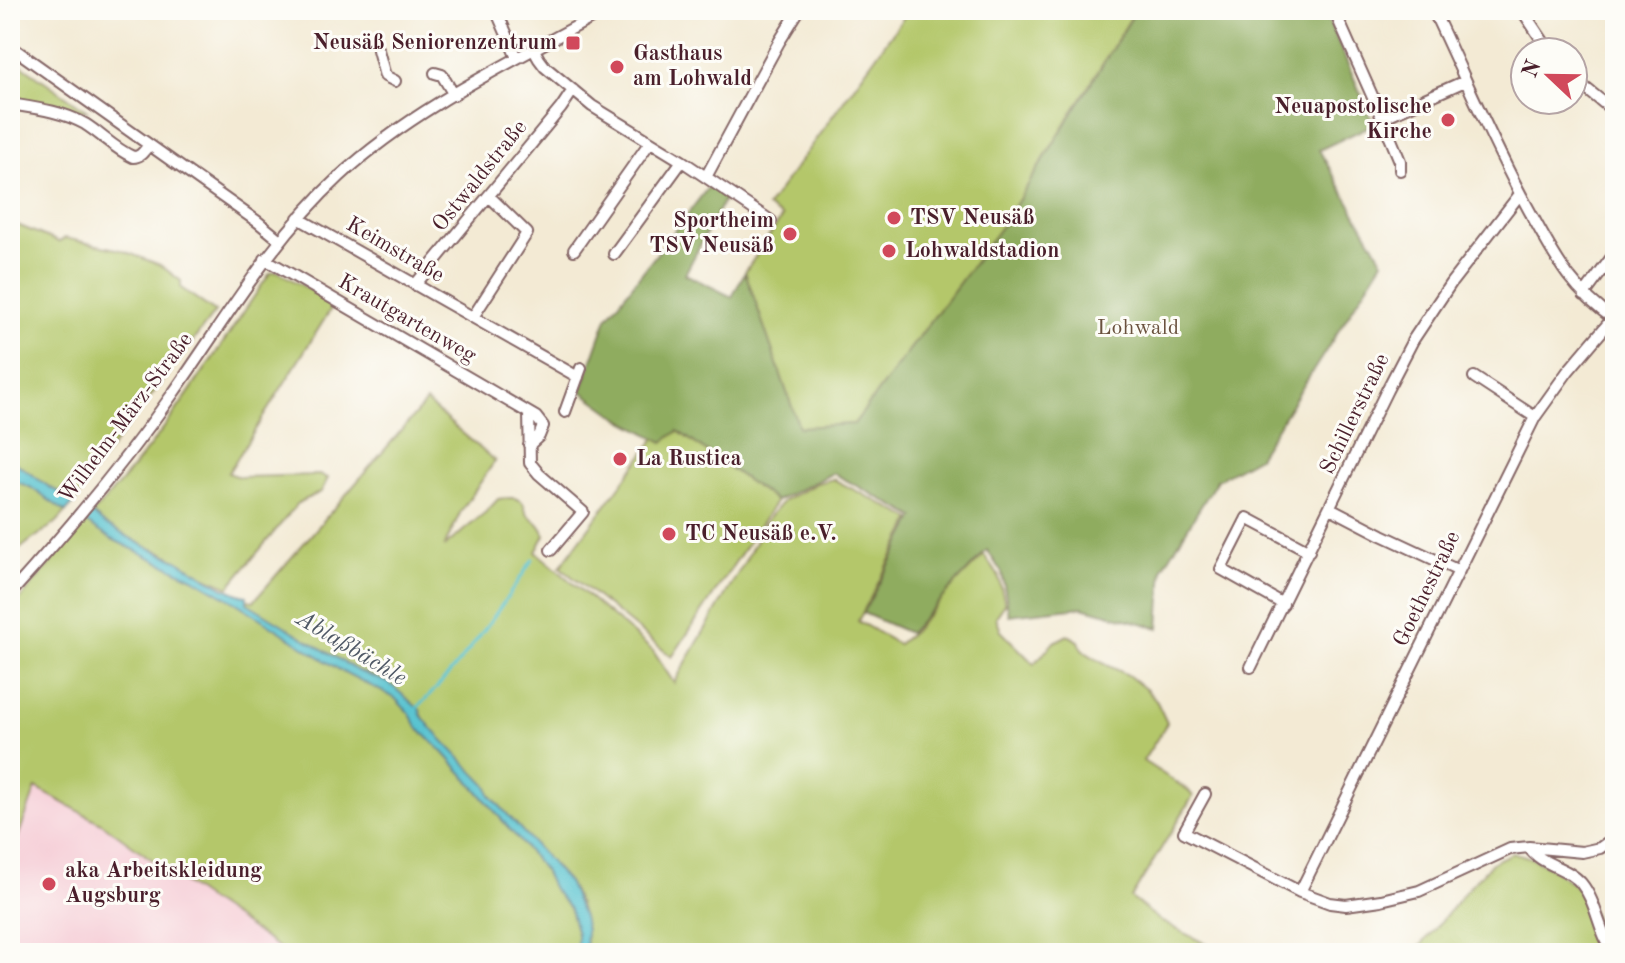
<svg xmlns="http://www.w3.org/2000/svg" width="1625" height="963" font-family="'Old Standard TT',serif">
<rect width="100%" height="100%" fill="#fdfcf7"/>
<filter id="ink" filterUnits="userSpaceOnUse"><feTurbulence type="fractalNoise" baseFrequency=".0125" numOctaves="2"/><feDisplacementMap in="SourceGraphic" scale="16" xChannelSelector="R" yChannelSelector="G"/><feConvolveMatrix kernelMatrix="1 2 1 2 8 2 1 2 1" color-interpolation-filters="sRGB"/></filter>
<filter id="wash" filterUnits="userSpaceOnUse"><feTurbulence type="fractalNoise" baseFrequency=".006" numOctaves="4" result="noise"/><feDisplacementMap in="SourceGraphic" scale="32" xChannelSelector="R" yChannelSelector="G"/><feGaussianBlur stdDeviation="1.8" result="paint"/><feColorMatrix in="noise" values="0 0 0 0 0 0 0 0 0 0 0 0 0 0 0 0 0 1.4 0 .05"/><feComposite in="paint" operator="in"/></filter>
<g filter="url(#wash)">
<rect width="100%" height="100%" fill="#f3ead4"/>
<path fill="#f6cfd8" d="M36,788L103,824L202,896L287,953H10V859Z"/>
<path fill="#b4c76b" stroke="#7f734b" stroke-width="2" d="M909,10H1134L1135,11L1007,219L854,424L799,428L745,272L782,217L767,207Z
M10,57L87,111L71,112L46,104L10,98Z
M10,222L59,242L65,238L121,250L160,265L181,281V288L215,312L92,473L75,502L67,495L52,489L10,459Z
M277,271L334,304L228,473L240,477L319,475L328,478L321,492L298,503L229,587L204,576L164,553L145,546L106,525L92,514C161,442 214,355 270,273Z
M426,402L495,461L461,511L444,547L487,511L498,499C506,498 518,496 523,503C525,507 525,512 528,515C536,522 541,524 545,535L536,552L653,651L674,683L744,563L768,518L783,501L817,483L833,479L912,519L858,621L898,644L914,631L945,594L984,555L998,575L1005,604L996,617L1001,631L1034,664L1054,642L1068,635L1079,641L1082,650L1103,663L1128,675L1148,691L1157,702L1167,723L1143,761L1188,790L1193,796L1131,898L1162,922L1224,953H585L586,930L579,904L568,882L490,795L488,787C472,770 425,730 420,710L389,683L358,671L246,603L248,600L254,601Z
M678,431L776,501L672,657L560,567L656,437Z
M10,479L30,487L66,512L57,522L30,541L10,557Z
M85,522L112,539L193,578L238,604L338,669L395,698L409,713L419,729L443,752L472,784L544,870L553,889L570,909L577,934V953H287L202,896L103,824L36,788L10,859V611Z
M1512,853C1537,856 1578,882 1589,905C1597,920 1599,937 1607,953H1415L1469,887L1493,862Z"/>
<path fill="#8fac5f" stroke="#6c6645" stroke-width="2" d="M1134,10H1324L1374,124L1319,150L1383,261L1258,457L1217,480L1163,568L1159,628L1082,607L1009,615L1002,573L987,550L909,633L863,613L915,517L833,473L776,501L678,431L663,442L620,419L581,391L607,318L710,185L728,192L685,274L732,297L745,272L799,427L854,424L1007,219L1135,12Z"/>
<path fill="#57c3d0" stroke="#50717e" stroke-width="2" d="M10,459L52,489L67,495L75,502L66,512L30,487L10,479Z
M92,514L106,525L145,546L177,560L224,588C232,590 239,596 247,596V603L358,671L389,683L420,710L421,715L433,730L488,787L490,795L568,882L583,917L586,930L585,953H577V934L570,909L553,889L544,870L472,784L443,752L419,729L409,713L395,698L338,669L238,604L193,578L112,539L85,522Z"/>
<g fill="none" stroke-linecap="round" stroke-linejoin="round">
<path stroke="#57c3d0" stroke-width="3" d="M415,710C462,665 497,613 533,559"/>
</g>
</g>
<g filter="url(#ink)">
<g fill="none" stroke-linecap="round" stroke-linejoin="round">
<defs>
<path id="minor" d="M496,10L517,58
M1334,10L1382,118L1465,81
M1433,10C1465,77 1493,145 1529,210C1555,257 1569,288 1615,320
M1522,10L1550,52
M10,46L258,222L280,240
M378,50L385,76L395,81
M534,50L539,59L545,67L592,106L682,161L771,221
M435,73L442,75L454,95
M1573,78L1615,112
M10,104C35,108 62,111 85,124C101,134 115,149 133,157C141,157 144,151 149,145
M1382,118L1400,161V170
M706,177L779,42L799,10
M298,218L578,377
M574,250L650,142
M614,254L682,161
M265,259L536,417L543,426L539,436L529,445
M415,285L561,108L573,90
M1584,295L1615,253
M473,317L527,233L489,196
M1474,377L1535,417
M565,412L581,368
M529,413L530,463L539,474L583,512L551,550
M1330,508L1382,535L1459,571
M10,594C69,529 124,463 174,392C227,317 272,239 340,176C417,105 515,61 606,10
M1283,604L1221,569L1247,518L1309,551
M1251,667L1387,390L1413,340L1451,283L1520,194
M1205,794L1184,832L1300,892L1330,903L1346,905L1381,900L1419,891L1510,849L1529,847L1582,852L1600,848L1615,837
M1529,847C1540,865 1568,867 1581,883C1598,904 1598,932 1614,953
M1300,892L1535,417L1568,371L1613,318"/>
</defs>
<use href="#minor" stroke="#856666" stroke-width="14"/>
<use href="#minor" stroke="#fff" stroke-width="10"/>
</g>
</g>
<g fill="#d1495b" stroke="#fdfcf7" stroke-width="3">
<rect x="565" y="35" width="16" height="16" rx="4"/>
<circle cx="617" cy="67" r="8"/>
<circle cx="1448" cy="120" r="8"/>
<circle cx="894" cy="218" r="8"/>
<circle cx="790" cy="234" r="8"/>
<circle cx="889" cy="251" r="8"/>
<circle cx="620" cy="459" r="8"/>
<circle cx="669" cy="534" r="8"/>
<circle cx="49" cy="884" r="8"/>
</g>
<g text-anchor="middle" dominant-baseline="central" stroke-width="6" stroke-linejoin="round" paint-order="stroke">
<g font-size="22" font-weight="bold" fill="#4a1f2b" stroke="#fdfcf7" text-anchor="start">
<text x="557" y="43" text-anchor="end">Neusäß Seniorenzentrum</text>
<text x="633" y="54">Gasthaus<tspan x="633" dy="25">am Lohwald</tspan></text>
<text x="1432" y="107" text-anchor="end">Neuapostolische<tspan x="1432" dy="25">Kirche</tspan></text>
<text x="910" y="218">TSV Neusäß</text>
<text x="774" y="221" text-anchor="end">Sportheim<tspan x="774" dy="25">TSV Neusäß</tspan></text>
<text x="905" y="251">Lohwaldstadion</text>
<text x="636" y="459">La Rustica</text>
<text x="685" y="534">TC Neusäß e.V.</text>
<text x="65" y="871">aka Arbeitskleidung<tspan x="65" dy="25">Augsburg</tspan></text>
</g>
<g font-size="22" fill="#4a1f2b" stroke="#fdfcf7">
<text transform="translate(480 176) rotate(-51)">Ostwaldstraße</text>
<text transform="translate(395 250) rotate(30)">Keimstraße</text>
<text transform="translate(407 319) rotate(30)">Krautgartenweg</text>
<text transform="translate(1355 414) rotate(-64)">Schillerstraße</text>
<text transform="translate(126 418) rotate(-53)">Wilhelm-März-Straße</text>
<text transform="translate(1427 589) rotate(-64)">Goethestraße</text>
</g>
<g font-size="22" fill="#6a513e" stroke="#fdfcf7">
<text x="1138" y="328">Lohwald</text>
</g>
<g font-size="24" font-style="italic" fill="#4f5865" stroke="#fdfcf7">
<text transform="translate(351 649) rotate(31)">Ablaßbächle</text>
</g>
</g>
<rect width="1625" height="963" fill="none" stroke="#fdfcf7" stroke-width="40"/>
<g transform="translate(1549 76) rotate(292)"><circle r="38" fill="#fdfcf7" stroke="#b5a4a5" stroke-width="2"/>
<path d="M0-6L14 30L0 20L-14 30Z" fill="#d1495b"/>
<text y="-12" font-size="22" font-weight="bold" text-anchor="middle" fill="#4a1f2b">N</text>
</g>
</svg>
